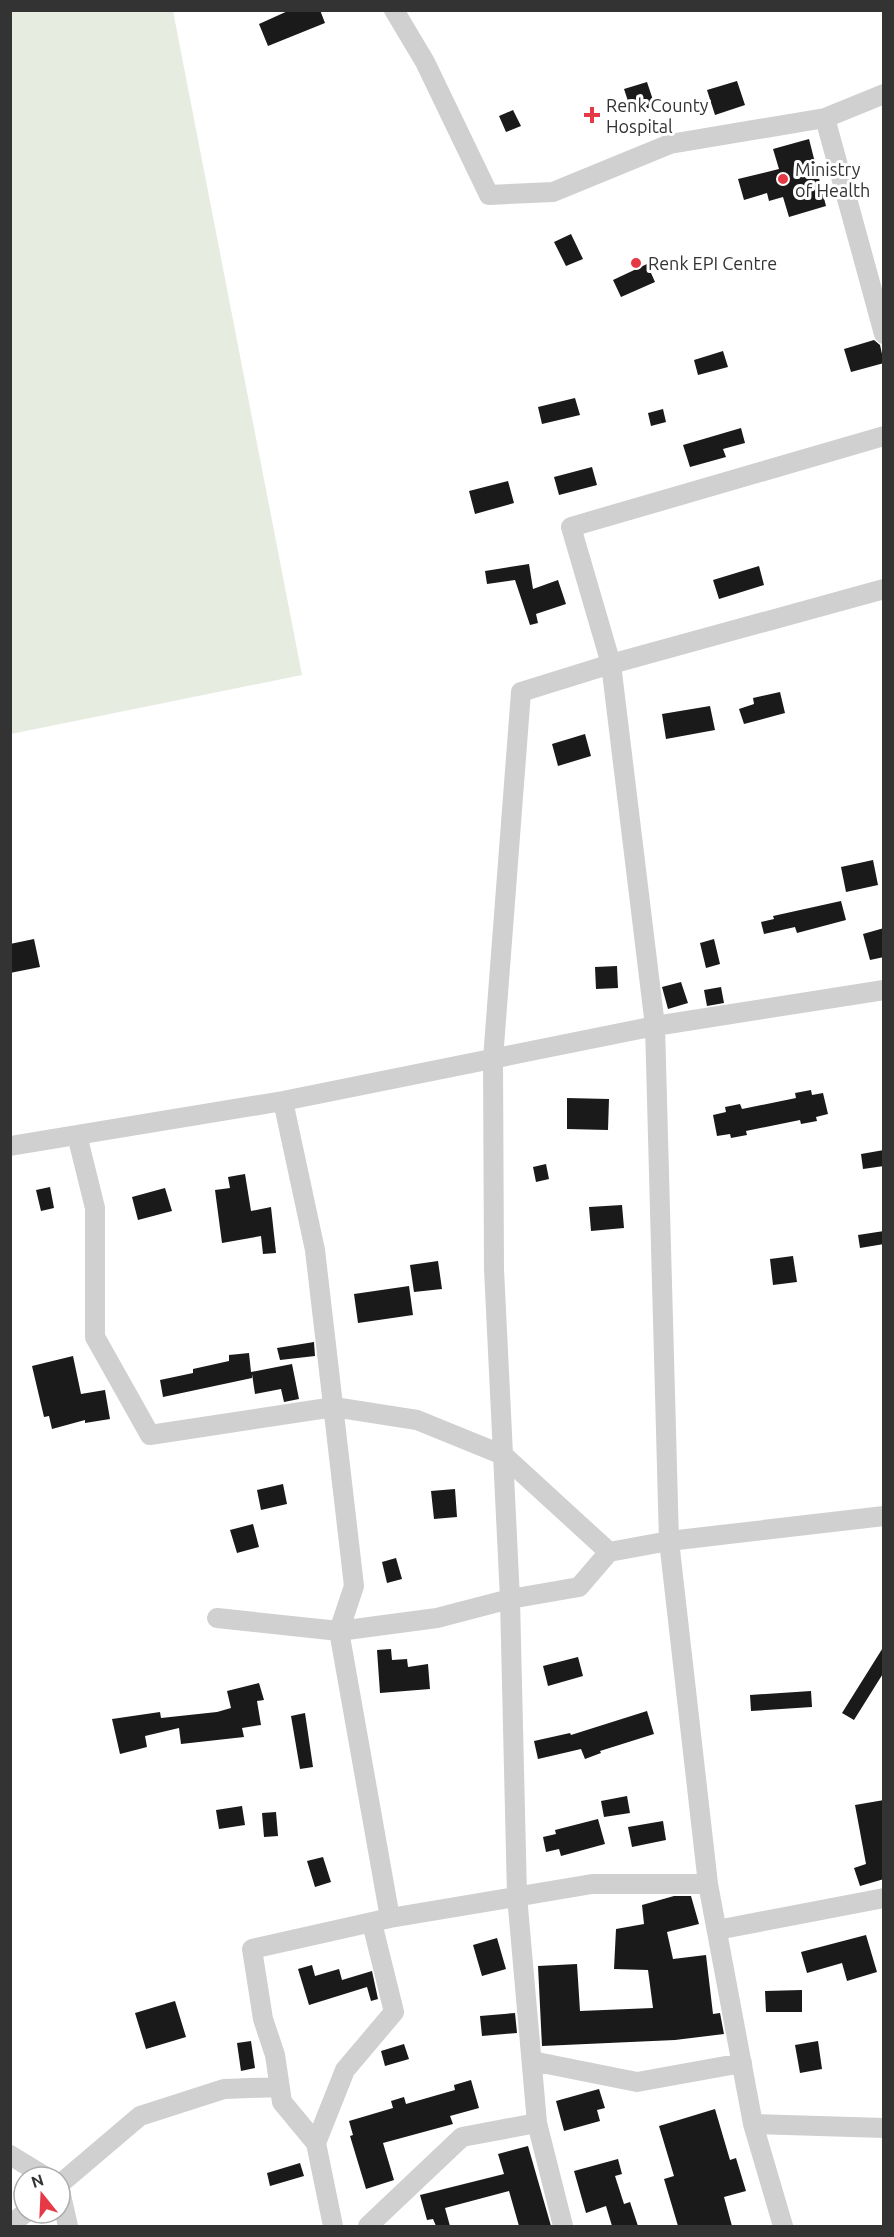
<svg xmlns="http://www.w3.org/2000/svg" width="894" height="2237" font-family="Ubuntu,sans-serif">
<rect width="100%" height="100%" fill="#fff"/>
<path fill="#e6ecdf" d="M11,10L173,11L302,675L11,734Z"/>
<path fill="#1a1a1a" d="M290,10H320L325,23L268,46L259,24Z
M737,81L745,105L715,115L707,90Z
M647,82L655,106L632,113L624,89Z
M513,110L521,126L506,132L499,116Z
M809,139L826,206L789,217L783,197L769,201L767,193L744,200L738,179L779,169L773,149Z
M571,234L583,259L566,266L554,242Z
M647,264L655,282L621,297L613,280Z
M874,340L880,345L884,363L851,372L844,349Z
M723,351L728,367L698,375L694,360Z
M575,398L580,415L542,424L538,407Z
M663,409L666,422L651,426L648,413Z
M741,428L745,443L723,449L726,457L690,467L683,445Z
M592,467L597,485L559,495L554,477Z
M508,481L514,503L475,514L469,491Z
M529,564L533,589L558,580L566,604L536,614L538,623L530,625L515,580L487,584L485,571Z
M759,566L764,585L719,599L713,580Z
M780,692L785,713L744,724L739,709L754,704L753,698Z
M710,706L715,730L666,739L662,714Z
M585,734L591,756L558,766L552,744Z
M873,860L878,885L846,892L841,867Z
M841,901L846,920L797,933L795,927L764,934L761,922L774,919L773,916Z
M884,928V957L870,960L863,934Z
M34,939L40,967L10,973V944Z
M714,939L720,964L706,968L700,943Z
M617,966L618,988L596,989L595,967Z
M681,982L688,1003L668,1009L662,987Z
M721,987L724,1003L707,1006L704,990Z
M811,1090L812,1095L823,1093L828,1114L816,1117L817,1121L801,1124L800,1120L746,1131L747,1135L731,1138L730,1134L717,1136L713,1115L726,1112L725,1107L740,1104L742,1109L796,1098L795,1093Z
M567,1098L609,1099L608,1130L567,1129Z
M884,1150V1166L863,1169L861,1154Z
M546,1164L549,1179L536,1182L533,1167Z
M245,1174L251,1211L271,1207L276,1253L263,1254L261,1236L222,1243L215,1190L230,1188L228,1177Z
M50,1187L54,1208L41,1211L36,1190Z
M165,1188L172,1211L138,1220L132,1197Z
M622,1205L624,1228L591,1231L589,1207Z
M884,1231V1244L860,1248L858,1235Z
M793,1256L797,1282L773,1285L770,1259Z
M438,1261L442,1289L414,1292L410,1265Z
M409,1286L413,1315L358,1323L354,1294Z
M314,1342L315,1356L280,1360L277,1348Z
M249,1353L251,1372L292,1364L299,1399L284,1402L281,1389L255,1394L252,1374V1378L163,1397L160,1380L193,1373V1369L229,1361V1355Z
M73,1356L81,1394L105,1390L110,1419L85,1423V1420L52,1429L49,1416L44,1417L32,1366Z
M283,1484L287,1504L261,1510L257,1490Z
M455,1489L457,1517L434,1519L431,1491Z
M253,1524L259,1547L237,1553L230,1530Z
M396,1558L402,1579L387,1583L382,1562Z
M884,1646V1672L854,1720L842,1713Z
M391,1649L392,1660L407,1659L408,1667L428,1664L430,1689L380,1693L377,1650Z
M578,1657L583,1676L548,1686L543,1666Z
M259,1683L264,1700L257,1701L261,1725L242,1728L244,1737L181,1744L179,1728L145,1736L147,1747L120,1754L112,1719L160,1712L161,1718L217,1712L231,1708L227,1691Z
M811,1691L812,1707L751,1711L750,1695Z
M647,1711L654,1734L600,1751L601,1753L585,1759L581,1749L538,1759L534,1741L570,1733L571,1735Z
M305,1713L313,1767L300,1769L291,1716Z
M627,1796L630,1813L604,1817L601,1801Z
M884,1800V1879L860,1886L854,1868L866,1864L855,1805Z
M242,1806L245,1825L219,1829L216,1810Z
M276,1812L278,1836L264,1837L262,1813Z
M598,1819L605,1844L561,1856L559,1849L546,1852L543,1837L556,1834L555,1830Z
M663,1821L666,1840L632,1847L628,1827Z
M323,1857L331,1882L315,1887L307,1861Z
M674,1896H691L699,1924L667,1932L673,1959L706,1955L713,2014L720,2013L724,2034L675,2040L542,2046L538,1966L577,1964L580,2011L653,2008L648,1970L614,1969L616,1929L644,1924L642,1905Z
M866,1935L877,1972L847,1981L842,1963L807,1973L801,1952Z
M497,1938L506,1969L482,1976L473,1945Z
M312,1965L315,1976L339,1969L342,1980L372,1971L378,1999L371,2001L367,1987L309,2005L298,1969Z
M802,1990V2012H766L765,1991Z
M175,2001L186,2037L146,2049L135,2013Z
M515,2013L517,2033L482,2036L480,2016Z
M251,2041L255,2068L241,2071L237,2043Z
M818,2041L822,2069L800,2073L795,2045Z
M404,2044L409,2059L385,2066L381,2051Z
M471,2080L479,2108L450,2116L453,2124L383,2143L394,2180L366,2189L350,2136L353,2135L349,2121L393,2108L391,2101L404,2097L406,2104L455,2090L454,2085Z
M599,2089L605,2108L597,2110L600,2121L564,2131L556,2101Z
M715,2109L730,2160L736,2158L746,2191L724,2197L732,2226H678L664,2179L674,2176L659,2126Z
M528,2146L551,2226H519L509,2191L445,2208L450,2226H436L433,2219L427,2220L420,2195L504,2174L498,2154Z
M618,2159L622,2174L615,2176L624,2204L630,2202L638,2226H612L606,2206L586,2213L574,2171Z
M300,2163L304,2176L270,2186L267,2173Z"/>
<g fill="none" stroke-linecap="round" stroke-linejoin="round">
<path stroke="#d0d0d0" stroke-width="20" d="M394,10L425,62L489,195L553,192L670,144L825,118L884,94
M825,118L884,334
M283,1101L315,1250L354,1586L339,1631L390,1918
M77,1135L95,1208V1337L150,1435L334,1407L417,1420L503,1455L609,1552L669,1541L884,1516
M10,1146L283,1101L655,1026L884,990
M217,1618L339,1631L437,1618L510,1599L579,1587L609,1552
M717,1930L884,1898
M532,2061L637,2082L742,2063
M753,2124L884,2128
M316,2143L345,2070L394,2012L372,1923
M10,2155L46,2177
M60,2184L140,2116L224,2089L279,2087
M60,2191L68,2226
M10,2225L25,2213
M333,2226L316,2143L282,2102L275,2055L263,2019L252,1949L390,1918L592,1884H708
M368,2226L462,2137L537,2123
M563,2226L537,2123L517,1896L510,1599L494,1269L493,1059L521,692L611,664L884,589
M783,2226L753,2124L708,1884L669,1541L655,1026L611,664L571,527L884,436"/>
</g>
<g fill="#e63946" stroke="#fff" stroke-width="2">
<path d="M589 106h6v6h6v6h-6v6h-6v-6h-6v-6h6z"/>
<circle cx="783" cy="179" r="6"/>
<circle cx="636" cy="263" r="6"/>
</g>
<g text-anchor="middle" dominant-baseline="central" stroke-width="6" stroke-linejoin="round" paint-order="stroke">
<g font-size="18" fill="#333" stroke="#fff" text-anchor="start">
<text x="606" y="105">Renk County<tspan x="606" dy="21">Hospital</tspan></text>
<text x="795" y="169">Ministry<tspan x="795" dy="21">of Health</tspan></text>
<text x="648" y="263">Renk EPI Centre</text>
</g>
</g>
<rect width="894" height="2237" fill="none" stroke="#333333" stroke-width="24"/>
<g transform="translate(42 2195) rotate(342)"><circle r="28" fill="#ffffff" stroke="#adadad" stroke-width="1.5"/>
<path d="M0-4.5L10 22L0 15L-10 22Z" fill="#e63946"/>
<text y="-9" font-size="16" font-weight="bold" text-anchor="middle" fill="#333333">N</text>
</g>
</svg>
